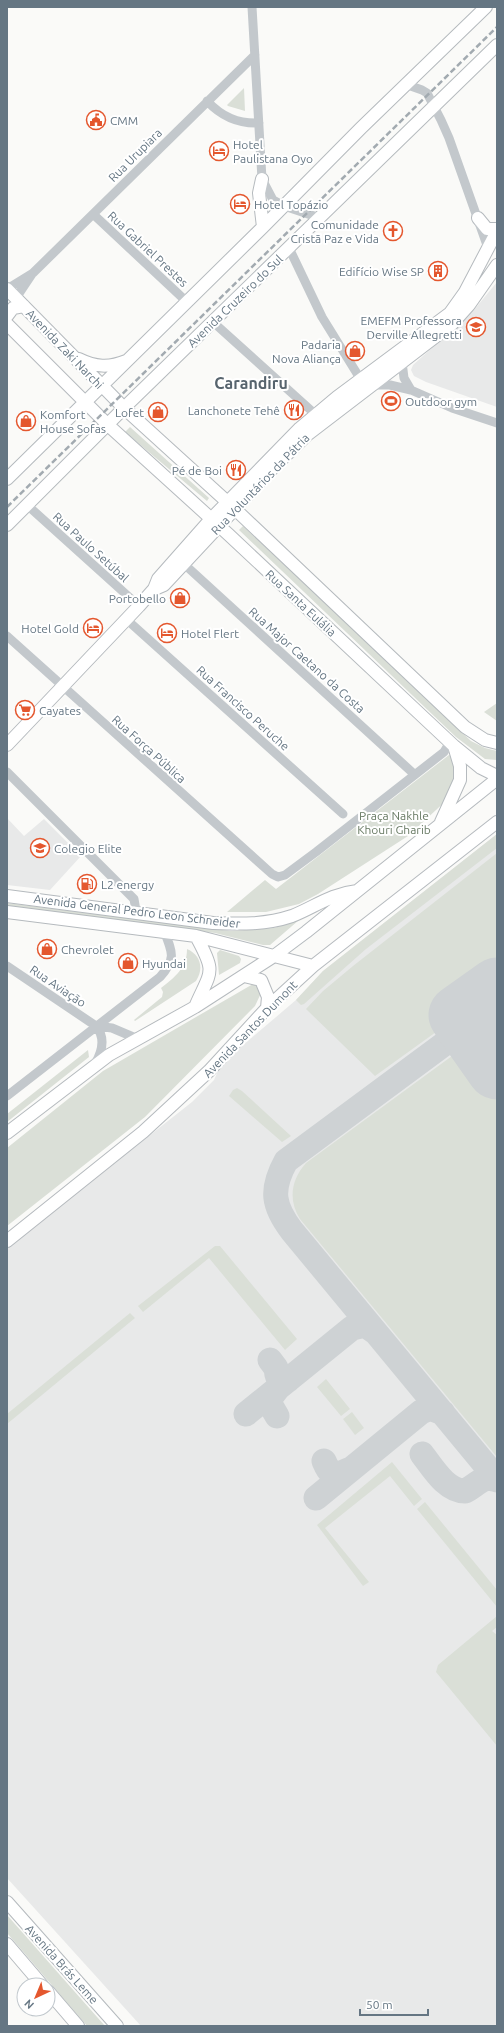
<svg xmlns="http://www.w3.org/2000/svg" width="504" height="2033" font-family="Ubuntu,sans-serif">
<rect width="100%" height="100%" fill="#fafaf8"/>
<path fill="#e8e9e9" d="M497,282V407L426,382L414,376L411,370L413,365L474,310Z
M7,818L24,836L44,819L81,856L50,890L7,885Z
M497,834V2026H141L7,1878V1248L192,1102L214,1080L219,1069L228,1058L296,1000L323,971Z"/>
<path fill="#dadfd7" d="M244,88L245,111L228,106L227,105Z
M130,427L209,498L207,501L125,432Z
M243,526L471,741L485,748L497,751V760L485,759L456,737L239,530Z
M497,703V721L484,712Z
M449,755L452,756L456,771L450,797L408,836L318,894L299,904L266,912H227L265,880L276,889Z
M497,834V848L366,949L304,1004L301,1005L296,1000L323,971Z
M497,853V988L375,1076L306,1009L323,991L353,966Z
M7,903L230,931L274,928L299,920L270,945H263L215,933L7,906Z
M187,949C201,955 204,969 196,981L135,1021L134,1020L162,997L163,992L161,988C175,977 187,968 187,949Z
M220,950L239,956L241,959L240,963L219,975L217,953Z
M253,984L259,985L262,991L255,1006L145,1117L7,1226V1148L103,1071Z
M471,1044C484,1045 490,1059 497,1069V1457L300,1219C288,1200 291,1180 306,1163L467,1045Z
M88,1050L89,1057L7,1122V1114Z
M237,1088L242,1091L291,1136L282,1142L229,1096L233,1090Z
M215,1246H220L297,1339L285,1350L209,1258L143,1312L138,1306Z
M130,1313L135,1318L7,1424V1414Z
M326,1379L350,1409L341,1416L317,1387Z
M352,1412L364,1428L355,1435L343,1419Z
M392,1462L422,1499L414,1506L390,1476L325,1528L369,1582L363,1586L317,1525Z
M425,1502L497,1590V1607L417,1509Z
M497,1616V1627L492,1631L497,1635V1746L436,1672L438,1665Z
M7,1915L105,2026H87L7,1933Z"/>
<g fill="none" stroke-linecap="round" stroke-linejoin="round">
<path stroke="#ced2d4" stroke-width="25" d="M497,1026L482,1022L467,1027L286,1161C270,1190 273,1206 292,1231L497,1479
M270,1360L276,1368L277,1375L283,1381L288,1380
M246,1414L352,1328L365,1325L375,1332
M277,1416L270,1404L271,1397L278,1388
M422,1454C433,1468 446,1491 465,1491C476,1486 483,1474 497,1480
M324,1461C330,1475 333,1477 348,1470
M316,1498L421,1412L430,1408L443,1413"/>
<path stroke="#ced2d4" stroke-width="61" d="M497,988L459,1015L497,1069"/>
<defs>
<path id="major" d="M262,179L259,193L263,227
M478,218L487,229H497
M7,289L124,408L235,509L465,727L485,740L497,743
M7,316L13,308L24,306
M7,324L108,425L228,534L454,746L481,768L497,776
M79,359C95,367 109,368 126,361
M7,479L263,227L361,128L486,7
M7,525L130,402L497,45
M157,588L164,585L273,468L307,435L452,324L469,305L497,265
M7,745L139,606L154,589L158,579L211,519L300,428L337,397L450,313L465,292L497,231
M441,822L460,780V766L454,746
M7,896L213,923C240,924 265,925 292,916C315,907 330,894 357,891
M7,912L196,936L313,966
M244,976L261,980L268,997L267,1008
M195,1007C211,970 217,974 196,936
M7,1133L109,1055L195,1007L274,956L306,932L497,779
M7,1241L143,1132L209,1071L267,1008L313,966L497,822
M7,1902L117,2026
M7,1944L42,1985
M48,1991L78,2026"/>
</defs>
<use href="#major" stroke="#b5babe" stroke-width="14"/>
<path stroke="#c3c8cc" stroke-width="9" d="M252,7L262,179L273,200L284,206L320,218
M405,84L422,90L427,93L441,120L449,138L488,248
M207,101C222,117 238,124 259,123
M93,214L187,302
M289,248L322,317L361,380L372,385H390L411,390L452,408L497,423
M7,289L33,273L255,55
M16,298L32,274
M213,322L315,414
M402,362L404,378L411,390
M27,505L139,606
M184,564L414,774
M126,619L343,814
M7,636L272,874L278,877L285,875L316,852L444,752L450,742
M7,772L134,899L136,911
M7,966L96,1026C106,1038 102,1052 95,1064
M96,1026L112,1028L138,1039
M7,1096L160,977C176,959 173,953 164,931"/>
<use href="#major" stroke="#fff" stroke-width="12"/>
<path stroke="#a2aab0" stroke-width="2.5" stroke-dasharray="6 3" stroke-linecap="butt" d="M7,507L497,27"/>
</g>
<defs>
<symbol id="civic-ring" viewBox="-11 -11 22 22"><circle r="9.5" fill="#fff" stroke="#e4572e" stroke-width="1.5"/><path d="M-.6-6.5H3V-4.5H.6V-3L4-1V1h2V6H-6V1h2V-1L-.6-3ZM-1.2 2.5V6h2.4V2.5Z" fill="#e4572e"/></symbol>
<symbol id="hotel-ring" viewBox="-11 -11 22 22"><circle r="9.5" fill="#fff" stroke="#e4572e" stroke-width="1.5"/><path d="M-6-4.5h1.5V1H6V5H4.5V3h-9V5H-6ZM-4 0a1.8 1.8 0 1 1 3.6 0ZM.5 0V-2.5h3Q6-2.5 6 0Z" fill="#e4572e"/></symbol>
<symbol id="church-ring" viewBox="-11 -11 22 22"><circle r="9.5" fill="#fff" stroke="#e4572e" stroke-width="1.5"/><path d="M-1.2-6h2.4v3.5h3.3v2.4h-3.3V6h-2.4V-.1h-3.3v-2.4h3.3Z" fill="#e4572e"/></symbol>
<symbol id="building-ring" viewBox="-11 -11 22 22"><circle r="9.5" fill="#fff" stroke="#e4572e" stroke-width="1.5"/><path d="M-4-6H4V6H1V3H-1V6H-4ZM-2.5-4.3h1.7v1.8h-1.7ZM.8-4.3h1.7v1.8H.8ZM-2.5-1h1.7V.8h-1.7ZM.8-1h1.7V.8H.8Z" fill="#e4572e"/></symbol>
<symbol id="school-ring" viewBox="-11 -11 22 22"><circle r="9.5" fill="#fff" stroke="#e4572e" stroke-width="1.5"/><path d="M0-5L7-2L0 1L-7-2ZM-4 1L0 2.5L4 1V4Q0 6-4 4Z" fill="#e4572e"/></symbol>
<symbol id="shop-ring" viewBox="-11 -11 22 22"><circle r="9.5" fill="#fff" stroke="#e4572e" stroke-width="1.5"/><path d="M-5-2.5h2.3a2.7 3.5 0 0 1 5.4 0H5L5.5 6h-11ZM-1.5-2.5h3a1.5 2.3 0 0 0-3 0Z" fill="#e4572e"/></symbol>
<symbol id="stadium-ring" viewBox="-11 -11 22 22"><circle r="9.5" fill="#fff" stroke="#e4572e" stroke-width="1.5"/><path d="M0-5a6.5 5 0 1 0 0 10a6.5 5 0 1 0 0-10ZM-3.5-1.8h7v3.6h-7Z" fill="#e4572e"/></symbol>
<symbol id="restaurant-ring" viewBox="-11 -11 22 22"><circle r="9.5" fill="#fff" stroke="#e4572e" stroke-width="1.5"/><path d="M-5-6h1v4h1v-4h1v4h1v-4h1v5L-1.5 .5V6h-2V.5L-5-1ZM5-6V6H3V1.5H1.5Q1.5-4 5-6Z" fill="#e4572e"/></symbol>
<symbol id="supermarket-ring" viewBox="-11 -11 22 22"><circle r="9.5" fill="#fff" stroke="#e4572e" stroke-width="1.5"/><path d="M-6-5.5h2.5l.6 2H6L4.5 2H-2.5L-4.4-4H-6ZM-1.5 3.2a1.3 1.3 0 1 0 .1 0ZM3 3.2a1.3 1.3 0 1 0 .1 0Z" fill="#e4572e"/></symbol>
<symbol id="fuel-ring" viewBox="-11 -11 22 22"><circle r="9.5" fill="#fff" stroke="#e4572e" stroke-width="1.5"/><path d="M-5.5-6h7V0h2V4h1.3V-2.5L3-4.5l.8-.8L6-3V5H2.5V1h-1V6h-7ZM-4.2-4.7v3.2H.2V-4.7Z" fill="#e4572e"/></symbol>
</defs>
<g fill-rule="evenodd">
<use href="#civic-ring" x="85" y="109" width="22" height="22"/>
<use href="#hotel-ring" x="208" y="140" width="22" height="22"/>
<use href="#hotel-ring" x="229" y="193" width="22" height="22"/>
<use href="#church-ring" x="382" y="220" width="22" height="22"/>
<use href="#building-ring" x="427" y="260" width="22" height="22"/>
<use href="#school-ring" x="465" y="316" width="22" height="22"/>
<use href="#shop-ring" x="344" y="340" width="22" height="22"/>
<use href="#stadium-ring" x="380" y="390" width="22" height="22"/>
<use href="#restaurant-ring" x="283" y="399" width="22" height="22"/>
<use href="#shop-ring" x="147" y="401" width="22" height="22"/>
<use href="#shop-ring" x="15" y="410" width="22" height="22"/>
<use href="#restaurant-ring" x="225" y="459" width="22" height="22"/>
<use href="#shop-ring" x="169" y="587" width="22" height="22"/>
<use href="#hotel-ring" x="82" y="617" width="22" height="22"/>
<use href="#hotel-ring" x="156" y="622" width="22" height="22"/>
<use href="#supermarket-ring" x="14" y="699" width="22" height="22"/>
<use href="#school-ring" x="29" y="837" width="22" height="22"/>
<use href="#fuel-ring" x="76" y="873" width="22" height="22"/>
<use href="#shop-ring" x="36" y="938" width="22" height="22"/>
<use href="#shop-ring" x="117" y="952" width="22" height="22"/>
</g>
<g text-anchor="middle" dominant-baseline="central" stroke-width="4" stroke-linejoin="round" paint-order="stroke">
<g font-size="12" fill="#657683" stroke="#fff" text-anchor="start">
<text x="110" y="120">CMM</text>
<text x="233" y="144">Hotel<tspan x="233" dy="14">Paulistana Oyo</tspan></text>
<text x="254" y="204">Hotel Topázio</text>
<text x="379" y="224" text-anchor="end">Comunidade<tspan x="379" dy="14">Cristã Paz e Vida</tspan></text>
<text x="424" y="271" text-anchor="end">Edifício Wise SP</text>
<text x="462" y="320" text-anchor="end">EMEFM Professora<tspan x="462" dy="14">Derville Allegretti</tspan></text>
<text x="341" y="344" text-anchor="end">Padaria<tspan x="341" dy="14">Nova Aliança</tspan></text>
<text x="405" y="401">Outdoor gym</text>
<text x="280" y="410" text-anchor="end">Lanchonete Tehê</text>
<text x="144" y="412" text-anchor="end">Lofet</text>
<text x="40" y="414">Komfort<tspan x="40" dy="14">House Sofas</tspan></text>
<text x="222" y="470" text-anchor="end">Pé de Boi</text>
<text x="166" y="598" text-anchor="end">Portobello</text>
<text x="79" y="628" text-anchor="end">Hotel Gold</text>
<text x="181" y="633">Hotel Flert</text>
<text x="39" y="710">Cayates</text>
<text x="54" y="848">Colegio Elite</text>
<text x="101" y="884">L2 energy</text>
<text x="61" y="949">Chevrolet</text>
<text x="142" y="963">Hyundai</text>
</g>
<g font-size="12" fill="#657683" stroke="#fff">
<text transform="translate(135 155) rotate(-45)">Rua Urupiara</text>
<text transform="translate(148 249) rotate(43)">Rua Gabriel Prestes</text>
<text transform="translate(235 301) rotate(-44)">Avenida Cruzeiro do Sul</text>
<text transform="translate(65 349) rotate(46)">Avenida Zaki Narchi</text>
<text transform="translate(260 484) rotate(-46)">Rua Voluntários da Pátria</text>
<text transform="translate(91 547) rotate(42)">Rua Paulo Setúbal</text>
<text transform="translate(301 603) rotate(43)">Rua Santa Eulália</text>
<text transform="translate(307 660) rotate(42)">Rua Major Caetano da Costa</text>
<text transform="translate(243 708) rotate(42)">Rua Francisco Peruche</text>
<text transform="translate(149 749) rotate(42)">Rua Força Pública</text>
<text transform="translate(137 911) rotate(7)">Avenida General Pedro Leon Schneider</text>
<text transform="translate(58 986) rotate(34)">Rua Aviação</text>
<text transform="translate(250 1029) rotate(-46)">Avenida Santos Dumont</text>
<text transform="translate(62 1964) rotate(48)">Avenida Brás Leme</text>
</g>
<g font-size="12" fill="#687a64" stroke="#fff">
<text x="394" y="815">Praça Nakhle<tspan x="394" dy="14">Khouri Gharib</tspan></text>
</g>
<g font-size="16" font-weight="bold" fill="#57646e" stroke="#fff">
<text x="251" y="383">Carandiru</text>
</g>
</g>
<rect width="504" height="2033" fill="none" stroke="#657683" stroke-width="16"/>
<g transform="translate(36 1997) rotate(224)"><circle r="19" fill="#ffffff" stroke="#c1c8cd"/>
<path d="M0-3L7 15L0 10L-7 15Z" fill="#e4572e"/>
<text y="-6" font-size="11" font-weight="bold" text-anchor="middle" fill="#657683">N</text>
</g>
<path d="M360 2009v6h68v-6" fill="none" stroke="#657683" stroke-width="2"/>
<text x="366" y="2009" font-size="12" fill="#657683" stroke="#ffffff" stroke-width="3" paint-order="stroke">50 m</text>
</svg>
